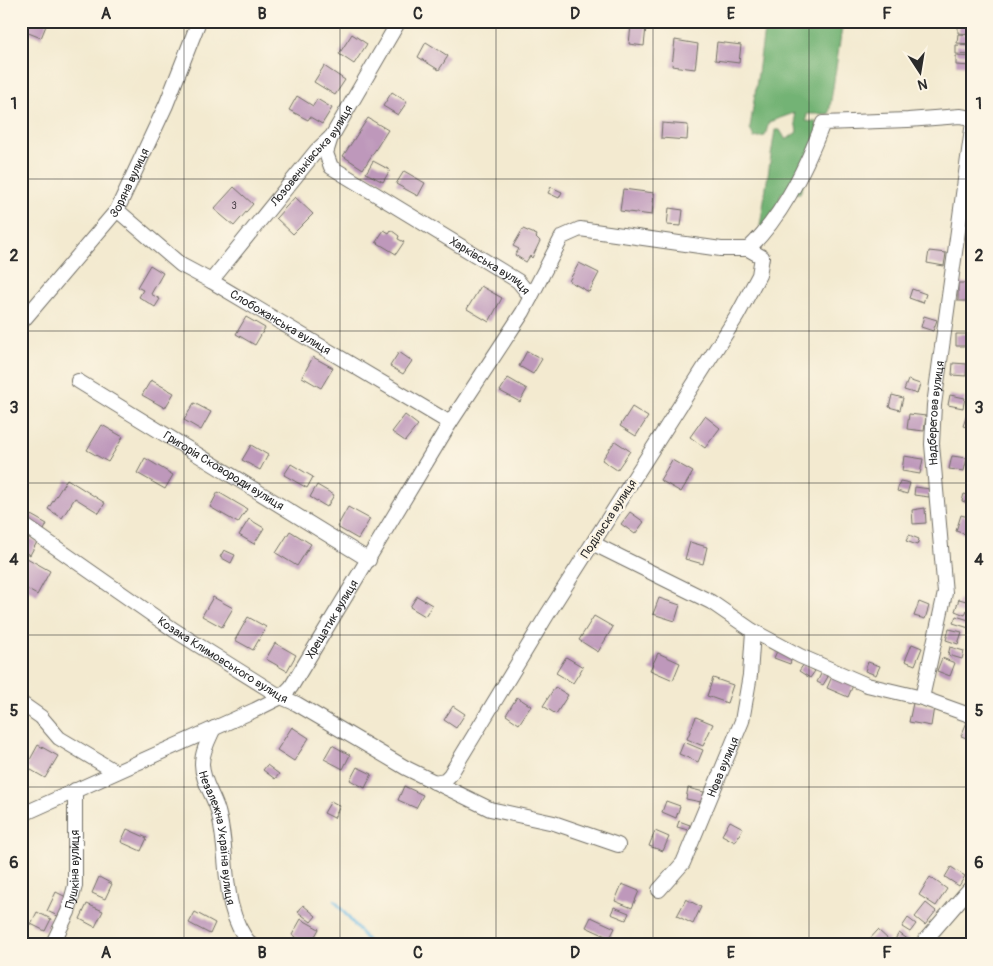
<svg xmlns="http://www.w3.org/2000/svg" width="993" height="966" font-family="Pangolin,sans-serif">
<rect width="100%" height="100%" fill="#fcf5e5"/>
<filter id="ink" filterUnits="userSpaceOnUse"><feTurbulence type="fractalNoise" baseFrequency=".02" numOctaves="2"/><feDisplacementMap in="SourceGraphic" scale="10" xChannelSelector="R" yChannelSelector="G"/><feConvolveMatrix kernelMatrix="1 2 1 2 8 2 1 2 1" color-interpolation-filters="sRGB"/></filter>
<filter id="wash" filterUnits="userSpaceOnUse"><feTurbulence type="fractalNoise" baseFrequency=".0096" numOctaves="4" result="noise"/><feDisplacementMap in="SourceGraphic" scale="20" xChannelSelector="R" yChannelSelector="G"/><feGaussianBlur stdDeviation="1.12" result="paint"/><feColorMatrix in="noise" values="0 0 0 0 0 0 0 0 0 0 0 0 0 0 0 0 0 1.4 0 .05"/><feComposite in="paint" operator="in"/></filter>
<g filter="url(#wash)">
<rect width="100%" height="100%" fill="#f3ead0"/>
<path fill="#73b375" stroke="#4f6f50" d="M759,21H843L829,114H807L806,121L816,122L822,137L800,193H781L774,229L770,235L760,226L775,130H780L786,140L797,132L794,113L769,122L765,136L754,138L750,128L765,24Z"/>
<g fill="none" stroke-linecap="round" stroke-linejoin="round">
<path stroke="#6bbae5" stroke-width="3" d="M334,900L371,945"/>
</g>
<g id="blocks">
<path fill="#be98bb" d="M21,21H48L41,38L21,30Z
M357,21H384V26L357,24Z
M958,24L972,25V34L958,33Z
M631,25L646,27L644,46L629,44Z
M352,34L367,44L354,64L339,54Z
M958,34L972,35V44L957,43Z
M675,40L698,44L695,69L672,66Z
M426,42L448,56L439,70L418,57Z
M717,42L741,45L739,63L715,60Z
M956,45L972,46L971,55L956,54Z
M956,56L972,57L971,66L956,65Z
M324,66L345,80L335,95L314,82Z
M392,92L407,102L398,115L383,106Z
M297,96L313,106L317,99L332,108L322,124L310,117L308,120L289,110Z
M368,118L388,130L363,169L343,156Z
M662,123L688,125L687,140L661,138Z
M373,161L390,170L383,182L366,173Z
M404,171L425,183L418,196L396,184Z
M234,187L253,204L234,226L214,209Z
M551,187L562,192L559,198L548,193Z
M623,189L654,193L652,215L620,211Z
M295,197L313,214L293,234L276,218Z
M669,208L683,210L681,226L667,225Z
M523,229L537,235L536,237L540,241L532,258L530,256L526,262L515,255L519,249L513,246Z
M384,230L389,233L391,230L399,236L398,239L404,242L396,254L376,242Z
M929,251L946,253L944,266L927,263Z
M579,263L599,273L589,292L569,281Z
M150,265L163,273L151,294L160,299L155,307L139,297L143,290L137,287Z
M958,283H972V301H958Z
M481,286L502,298L489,322L467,309Z
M912,289L926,294L923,303L909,298Z
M924,316L937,320L933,331L921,327Z
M246,317L265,328L255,345L236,334Z
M956,334H972V346H956Z
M527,351L542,359L533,374L519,366Z
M399,352L412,361L403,374L390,366Z
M313,357L333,368L321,388L302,377Z
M953,363L967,364L966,376L952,375Z
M508,378L527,389L520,402L500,391Z
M151,380L174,393L165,408L142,395Z
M908,380L920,384L917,394L904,390Z
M892,395L903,398L900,410L889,407Z
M950,395L965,398L963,408L948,405Z
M194,403L211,412L201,430L184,420Z
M632,407L648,417L636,436L620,426Z
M909,414L926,416L924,431L907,429Z
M405,415L418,425L405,441L392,432Z
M967,415L972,417V429L963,426Z
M705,416L720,428L705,448L690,437Z
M102,425L123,437L108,462L87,450Z
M615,441L630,451L617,470L602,460Z
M251,445L268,455L260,470L242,460Z
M904,456L923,459L920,474L902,471Z
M952,456L967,458L964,471L949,469Z
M145,458L173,475L165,489L137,473Z
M672,460L693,472L681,492L660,480Z
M291,464L313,477L307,488L284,475Z
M67,479L105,503L99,513L75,498L62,518L48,509Z
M900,481L910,483L907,494L897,491Z
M317,485L334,495L327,507L310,497Z
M915,487L930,489L929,497L914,495Z
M218,492L247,509L238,523L210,507Z
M964,494L972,496L971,504L962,501Z
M348,507L370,519L358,539L337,527Z
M925,508L926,523L913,524L912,510Z
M630,512L644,522L635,534L621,524Z
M31,515L47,524L42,534L26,525Z
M961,515L972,518L970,536L956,531Z
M249,519L264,528L254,544L239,535Z
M290,531L311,544L297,566L276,553Z
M23,534L37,542L30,555L21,550Z
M909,535L919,539L917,545L906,541Z
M690,542L707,547L703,564L685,559Z
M224,550L235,555L231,563L220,557Z
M27,558L50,571L37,595L21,586V568Z
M417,596L432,605L425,616L410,607Z
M213,597L233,608L222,627L202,616Z
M659,598L680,605L675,621L653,614Z
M959,599L970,602L965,615L955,611Z
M919,602L929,606L925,619L914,616Z
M594,616L613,627L598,652L579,640Z
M956,616L972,621L969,628L953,623Z
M248,617L266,627L253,650L235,640Z
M949,629L962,632L958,644L946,640Z
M275,643L296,655L287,671L266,659Z
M912,644L922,648L915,665L905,661Z
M950,647L964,651L962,659L948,655Z
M777,651L792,657L790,664L774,658Z
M658,653L680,663L673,680L650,670Z
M566,657L583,667L573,683L556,673Z
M942,658L955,663L950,676L937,671Z
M868,662L880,666L876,675L865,671Z
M804,664L815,671L810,678L799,671Z
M822,672L829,675L823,685L817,682Z
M833,674L854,683L848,697L827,688Z
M713,678L733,685L727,703L707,696Z
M555,687L568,695L556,714L543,706Z
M517,697L531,706L519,724L506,715Z
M913,703L934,707L931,726L909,722Z
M453,706L465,714L456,728L444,720Z
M696,717L713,724L703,746L687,739Z
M968,720L972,722V740L961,736Z
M292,727L309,738L294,761L277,750Z
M684,742L703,750L698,762L679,754Z
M38,745L58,756L45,778L26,767Z
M332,745L350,755L343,769L324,759Z
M267,765L279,774L275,779L263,770Z
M357,767L372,774L365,788L350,780Z
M404,786L423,795L416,808L398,800Z
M688,788L704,792L701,802L686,799Z
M331,801L340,806L334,818L324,813Z
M666,801L680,806L676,818L662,812Z
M679,821L690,825L688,830L677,827Z
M730,821L743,828L735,842L722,835Z
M127,829L147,838L141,851L121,842Z
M655,831L669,837L663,851L649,846Z
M951,867L965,876L959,886L945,877Z
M99,877L112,884L105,899L92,893Z
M930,877L947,889L936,906L919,895Z
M622,884L639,891L632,908L615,901Z
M56,892L68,898L60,917L47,911Z
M686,899L701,907L693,924L677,916Z
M926,903L936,911L925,925L915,917Z
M87,904L103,911L95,927L80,919Z
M303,905L316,916L311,922L298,912Z
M614,907L629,913L626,920L611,914Z
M37,912L51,919L45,931L31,924Z
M195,912L215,923L210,934L189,923Z
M591,917L615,928L610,938L586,927Z
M908,918L916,924L910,932L902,927Z
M301,919L319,929L310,945L292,935Z
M878,930L889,940L885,945H871L867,942Z
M899,933L909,940L906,945H899L894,941Z"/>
</g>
</g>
<g filter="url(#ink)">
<use href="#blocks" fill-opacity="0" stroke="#716e65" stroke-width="1"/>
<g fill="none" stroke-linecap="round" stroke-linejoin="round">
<defs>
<g id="minor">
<path id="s1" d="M331,137L326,153L331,167L518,281L531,297"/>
<path id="s2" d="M117,210L181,265L211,281L450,423"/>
<path d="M748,249C783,216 806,168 823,123L908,120L960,116L972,118"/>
<path id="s3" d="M211,281L317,150L332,136L399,21"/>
<path id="s4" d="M21,323L117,210L166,105L199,21"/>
<path id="s5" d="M78,381L369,560"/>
<path id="s6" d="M21,523L174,630L281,697L297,704L406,768L490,809L554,823L618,845"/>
<path d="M594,544L711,602L753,631L800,656L867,685L922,698L972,716"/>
<path id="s7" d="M922,698L945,593L932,444L934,405L972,129"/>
<path d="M21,703L41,717L59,738L116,772"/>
<path id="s8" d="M214,728C209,739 202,751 202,764C202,780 212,793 217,808C231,851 218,908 251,945"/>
<path id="s9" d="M21,815L255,710L281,697L291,687L450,423L523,312L562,237L580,229L721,249H748L762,257L759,275L737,316L547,615L450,775L445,780L434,782"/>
<path id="s10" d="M659,890L683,863L742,721L750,675L753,631"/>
<path id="s11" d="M52,945L68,912L75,886V790"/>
<path d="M921,945L972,886"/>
</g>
</defs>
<use href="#minor" stroke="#716e65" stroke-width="16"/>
<use href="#minor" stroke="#fff" stroke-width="14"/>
</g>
</g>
<path fill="none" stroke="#2b2b2b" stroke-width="1" stroke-opacity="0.55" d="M184,21V945M340,21V945M496,21V945M653,21V945M809,21V945M21,179H972M21,331H972M21,483H972M21,635H972M21,787H972"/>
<g text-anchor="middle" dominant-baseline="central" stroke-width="5" stroke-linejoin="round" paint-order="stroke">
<g font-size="10" fill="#50464f">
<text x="234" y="206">3</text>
</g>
<g font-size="12" fill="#2b2b2b" stroke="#fcf5e5">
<text stroke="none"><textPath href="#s3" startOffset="161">Лозовеньківська вулиця</textPath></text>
<text stroke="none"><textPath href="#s4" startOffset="178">Зоряна вулиця</textPath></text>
<text stroke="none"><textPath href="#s1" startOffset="219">Харківська вулиця</textPath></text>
<text stroke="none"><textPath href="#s2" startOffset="199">Слобожанська вулиця</textPath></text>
<text stroke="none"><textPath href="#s7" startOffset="288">Надберегова вулиця</textPath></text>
<text stroke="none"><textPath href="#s5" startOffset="171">Григорія Сковороди вулиця</textPath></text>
<text transform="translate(609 519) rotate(-57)">Подільска вулиця</text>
<text stroke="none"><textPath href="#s9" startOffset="379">Хрещатик вулиця</textPath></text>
<text stroke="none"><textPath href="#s6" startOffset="244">Козака Климовського вулиця</textPath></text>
<text stroke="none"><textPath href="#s10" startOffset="140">Нова вулиця</textPath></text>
<text stroke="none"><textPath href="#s8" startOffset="114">Незалежна Україна вулиця</textPath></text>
<text stroke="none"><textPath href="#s11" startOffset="80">Пушкіна вулиця</textPath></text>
</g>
</g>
<rect width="993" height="966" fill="none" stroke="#fcf5e5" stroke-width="55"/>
<g transform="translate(920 72) rotate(168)" stroke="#fcf5e5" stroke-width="4" paint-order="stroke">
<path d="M0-4L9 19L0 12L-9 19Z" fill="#2b2b2b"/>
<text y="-8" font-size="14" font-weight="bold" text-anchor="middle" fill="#2b2b2b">N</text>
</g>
<rect x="28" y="28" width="938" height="910" fill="none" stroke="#2b2b2b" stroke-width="2"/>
<g font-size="16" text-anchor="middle" font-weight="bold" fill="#2b2b2b">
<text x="106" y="19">A</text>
<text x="262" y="19">B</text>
<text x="418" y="19">C</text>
<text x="575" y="19">D</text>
<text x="731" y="19">E</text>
<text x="887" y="19">F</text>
<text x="14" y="109">1</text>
<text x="979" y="109">1</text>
<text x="14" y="261">2</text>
<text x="979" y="261">2</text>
<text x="14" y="413">3</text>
<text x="979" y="413">3</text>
<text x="14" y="565">4</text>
<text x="979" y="565">4</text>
<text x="14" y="716">5</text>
<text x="979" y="716">5</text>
<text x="14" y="868">6</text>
<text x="979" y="868">6</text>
<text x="106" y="958">A</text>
<text x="262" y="958">B</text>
<text x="418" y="958">C</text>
<text x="575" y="958">D</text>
<text x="731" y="958">E</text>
<text x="887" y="958">F</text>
</g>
</svg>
